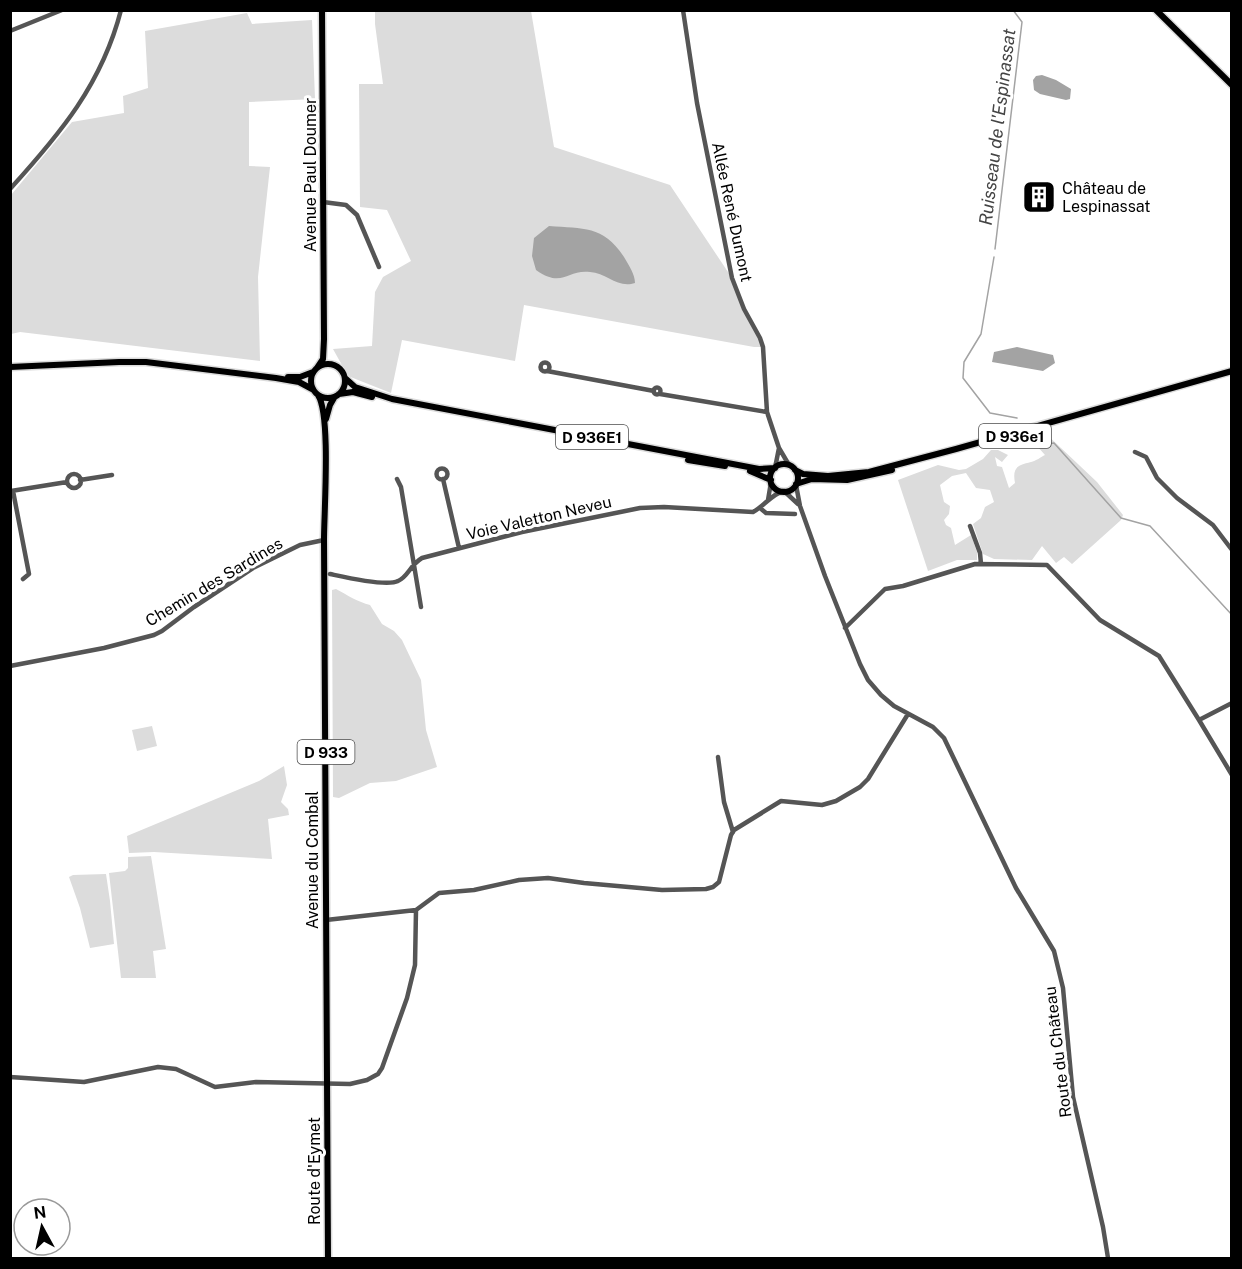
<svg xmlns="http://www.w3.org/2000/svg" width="1242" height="1269" font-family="'Public Sans',sans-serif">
<rect width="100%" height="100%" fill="#fff"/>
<path fill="#dcdcdc" d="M375,10L531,11L554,147L670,185L732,278L763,347H754L524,305L515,361L402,340L391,393L348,376L333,349L372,346L375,292L383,277L411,261L387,210L360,207L359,84H383L375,24Z
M247,13L252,24L312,20L315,99L249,102V166L270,167L258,277L260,361L20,332L11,334V195L72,122L124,113L123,96L148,88L145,31Z
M1043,431L1097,482L1123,515L1121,520L1072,564L1064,557L1056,563L1042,546L1032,560L994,559L983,554L973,524L981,518L985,507L994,502L990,490L976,488L966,473L952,476L940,485L944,502L950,506L949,514L944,520L946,525L951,528L955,545L971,535L977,552V560H957L928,571L898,480L938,465L959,470L966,469L983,459L991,450H998L1008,455L1002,462L995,457L997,466L1002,467L1009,488L1015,483C1012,467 1018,465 1031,462C1036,461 1041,457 1045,455L1037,446L1030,447V440L1026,435Z
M336,589C347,595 358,602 370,605L382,624L394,631L402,640L421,680L426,730L437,767L396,781L370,783L339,798L333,797L332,590Z
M152,726L157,746L137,751L132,730Z
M284,766L287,785L281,802L288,809L289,815L268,819L272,859L154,852L129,853L127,836L259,781Z
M151,856L166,949L153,951L156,978H121L109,873L125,871L128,868V857Z
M106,874L110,901L114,944L90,948L80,908L69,877L73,875Z"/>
<path fill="#a3a3a3" d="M1042,75L1056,80L1071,89L1070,99L1066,100L1040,94L1034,90L1033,80L1036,76Z
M549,226C584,229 603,225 624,257C629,266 635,274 635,283C618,289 607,273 590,272C567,269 563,289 536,270L532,256L534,238Z
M1017,347L1053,355L1055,363L1043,371L992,362L994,352Z"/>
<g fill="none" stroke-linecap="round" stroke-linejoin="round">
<path stroke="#a3a3a3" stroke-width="1.5" d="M995,249L1022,22L1013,10
M994,257L981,334L964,362L963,378L990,413L1017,418
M1043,440L1047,444L1054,443L1121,518L1150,526L1232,615"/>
<defs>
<path id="major" d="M1156,10L1232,85
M311 381a17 17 0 1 1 34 0a17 17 0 1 1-34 0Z
M10,367L119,362H146L276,378L299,382L312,389
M317,368L323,359L324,339L322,10
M288,377H300L313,372
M345,378L355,387L392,399L759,469L775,468
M339,394L353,392L372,397
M318,395C331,415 324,511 324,540L328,1258
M326,419L330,405L334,398
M688,460L725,466
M770 478a14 14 0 1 1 28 0a14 14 0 1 1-28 0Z
M795,470L803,474L828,476L869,472L956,449L1232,371
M750,471L771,480
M796,484L812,479L847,480L892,470"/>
</defs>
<use href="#major" stroke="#dbdbdb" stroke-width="9"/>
<path stroke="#555" stroke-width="4.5" d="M683,10L697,103L732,278L744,309L760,338L763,347L767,412L779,448L789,465
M10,31L62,10
M10,189C60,134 102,84 121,10
M323,202L346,205L357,215L379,267
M540.5 367a4.5 4.5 0 1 1 9 0a4.5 4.5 0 1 1-9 0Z
M547,371L654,391
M653.5 391a3.5 3.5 0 1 1 7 0a3.5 3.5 0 1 1-7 0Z
M660,394L767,412
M1135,452L1146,457L1157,478L1177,498L1213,525L1232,550
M775,468L779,448
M436.5 474a5.5 5.5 0 1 1 11 0a5.5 5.5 0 1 1-11 0Z
M67 481a7 7 0 1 1 14 0a7 7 0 1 1-14 0Z
M397,479L401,487L421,607
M443,479L459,548
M80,480L112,475
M796,485L800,506L825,576L860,664L868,680L881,695L894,706L933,727L944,738L1016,888L1054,951L1063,988L1073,1097L1103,1227L1108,1258
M11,491L67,482
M13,491L29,574L23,579
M784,491L798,504
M768,500L771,482
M760,508L766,513L795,514
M970,526L980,553L981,564
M330,574C344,577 386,587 398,581C408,577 410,565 422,558L522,532L640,508L664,507L753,512C764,506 771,495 783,491
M845,628L885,589L903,586L975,564L1047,565L1100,620L1159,656L1199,720L1232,703
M10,666L104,648L154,635L162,631L194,607L253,568L300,545L324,540
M1199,720L1232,775
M718,757L724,802L733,832
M326,920L416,910L439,893L474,890L519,880L548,878L584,883L662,890L706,889L713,887L719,882L731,835L734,830L781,801L822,805L836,801L860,787L868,779L908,714
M10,1077L84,1082L158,1067L176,1069L215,1087L256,1082L350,1084L367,1080L378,1074L382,1068L407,998L415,965L416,910"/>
<use href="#major" stroke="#000" stroke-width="6"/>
</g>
<defs>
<symbol id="building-square" viewBox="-11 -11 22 22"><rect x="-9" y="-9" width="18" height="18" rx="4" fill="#000" stroke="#fff"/><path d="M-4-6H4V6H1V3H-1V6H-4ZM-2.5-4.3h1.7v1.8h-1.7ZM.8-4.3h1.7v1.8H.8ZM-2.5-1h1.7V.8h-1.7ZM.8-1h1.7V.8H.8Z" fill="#fff"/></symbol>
</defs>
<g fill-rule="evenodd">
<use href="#building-square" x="1020" y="178" width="38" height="38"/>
</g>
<g text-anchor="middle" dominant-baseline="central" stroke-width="6" stroke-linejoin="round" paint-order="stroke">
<g fill="#fff" stroke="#4c4c4c" stroke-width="1.5">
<rect x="979" y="424" width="72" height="24" rx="4.5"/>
<rect x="556" y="425" width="72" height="24" rx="4.5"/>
<rect x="297.5" y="740" width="57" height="24" rx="4.5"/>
</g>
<g font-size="15" font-weight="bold" fill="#000">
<text x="1015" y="436">D 936e1</text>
<text x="592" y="437">D 936E1</text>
<text x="326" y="752">D 933</text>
</g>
<g font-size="16" fill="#000" stroke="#fff">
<text transform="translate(310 175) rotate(-90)">Avenue Paul Doumer</text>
<text transform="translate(732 212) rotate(78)">Allée René Dumont</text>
<text transform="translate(539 518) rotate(-13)">Voie Valetton Neveu</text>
<text transform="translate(214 582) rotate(-31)">Chemin des Sardines</text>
<text transform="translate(312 860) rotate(-90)">Avenue du Combal</text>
<text transform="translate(1058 1052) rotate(-97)">Route du Château</text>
<text transform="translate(314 1171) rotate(-90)">Route d'Eymet</text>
</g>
<g font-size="16" fill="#000" stroke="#fff" text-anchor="start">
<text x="1062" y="188">Château de<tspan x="1062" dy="18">Lespinassat</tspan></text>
</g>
<g font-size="18" font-style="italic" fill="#444" stroke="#fff">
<text transform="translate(997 127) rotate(-83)">Ruisseau de l'Espinassat</text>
</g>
</g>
<rect width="1242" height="1269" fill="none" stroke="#000000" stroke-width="24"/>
<g transform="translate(42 1227) rotate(352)"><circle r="28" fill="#ffffff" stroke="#999999" stroke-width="1.5"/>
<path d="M0-4.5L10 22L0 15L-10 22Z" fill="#000000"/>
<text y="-9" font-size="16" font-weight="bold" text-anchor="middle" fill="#000000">N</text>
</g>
</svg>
